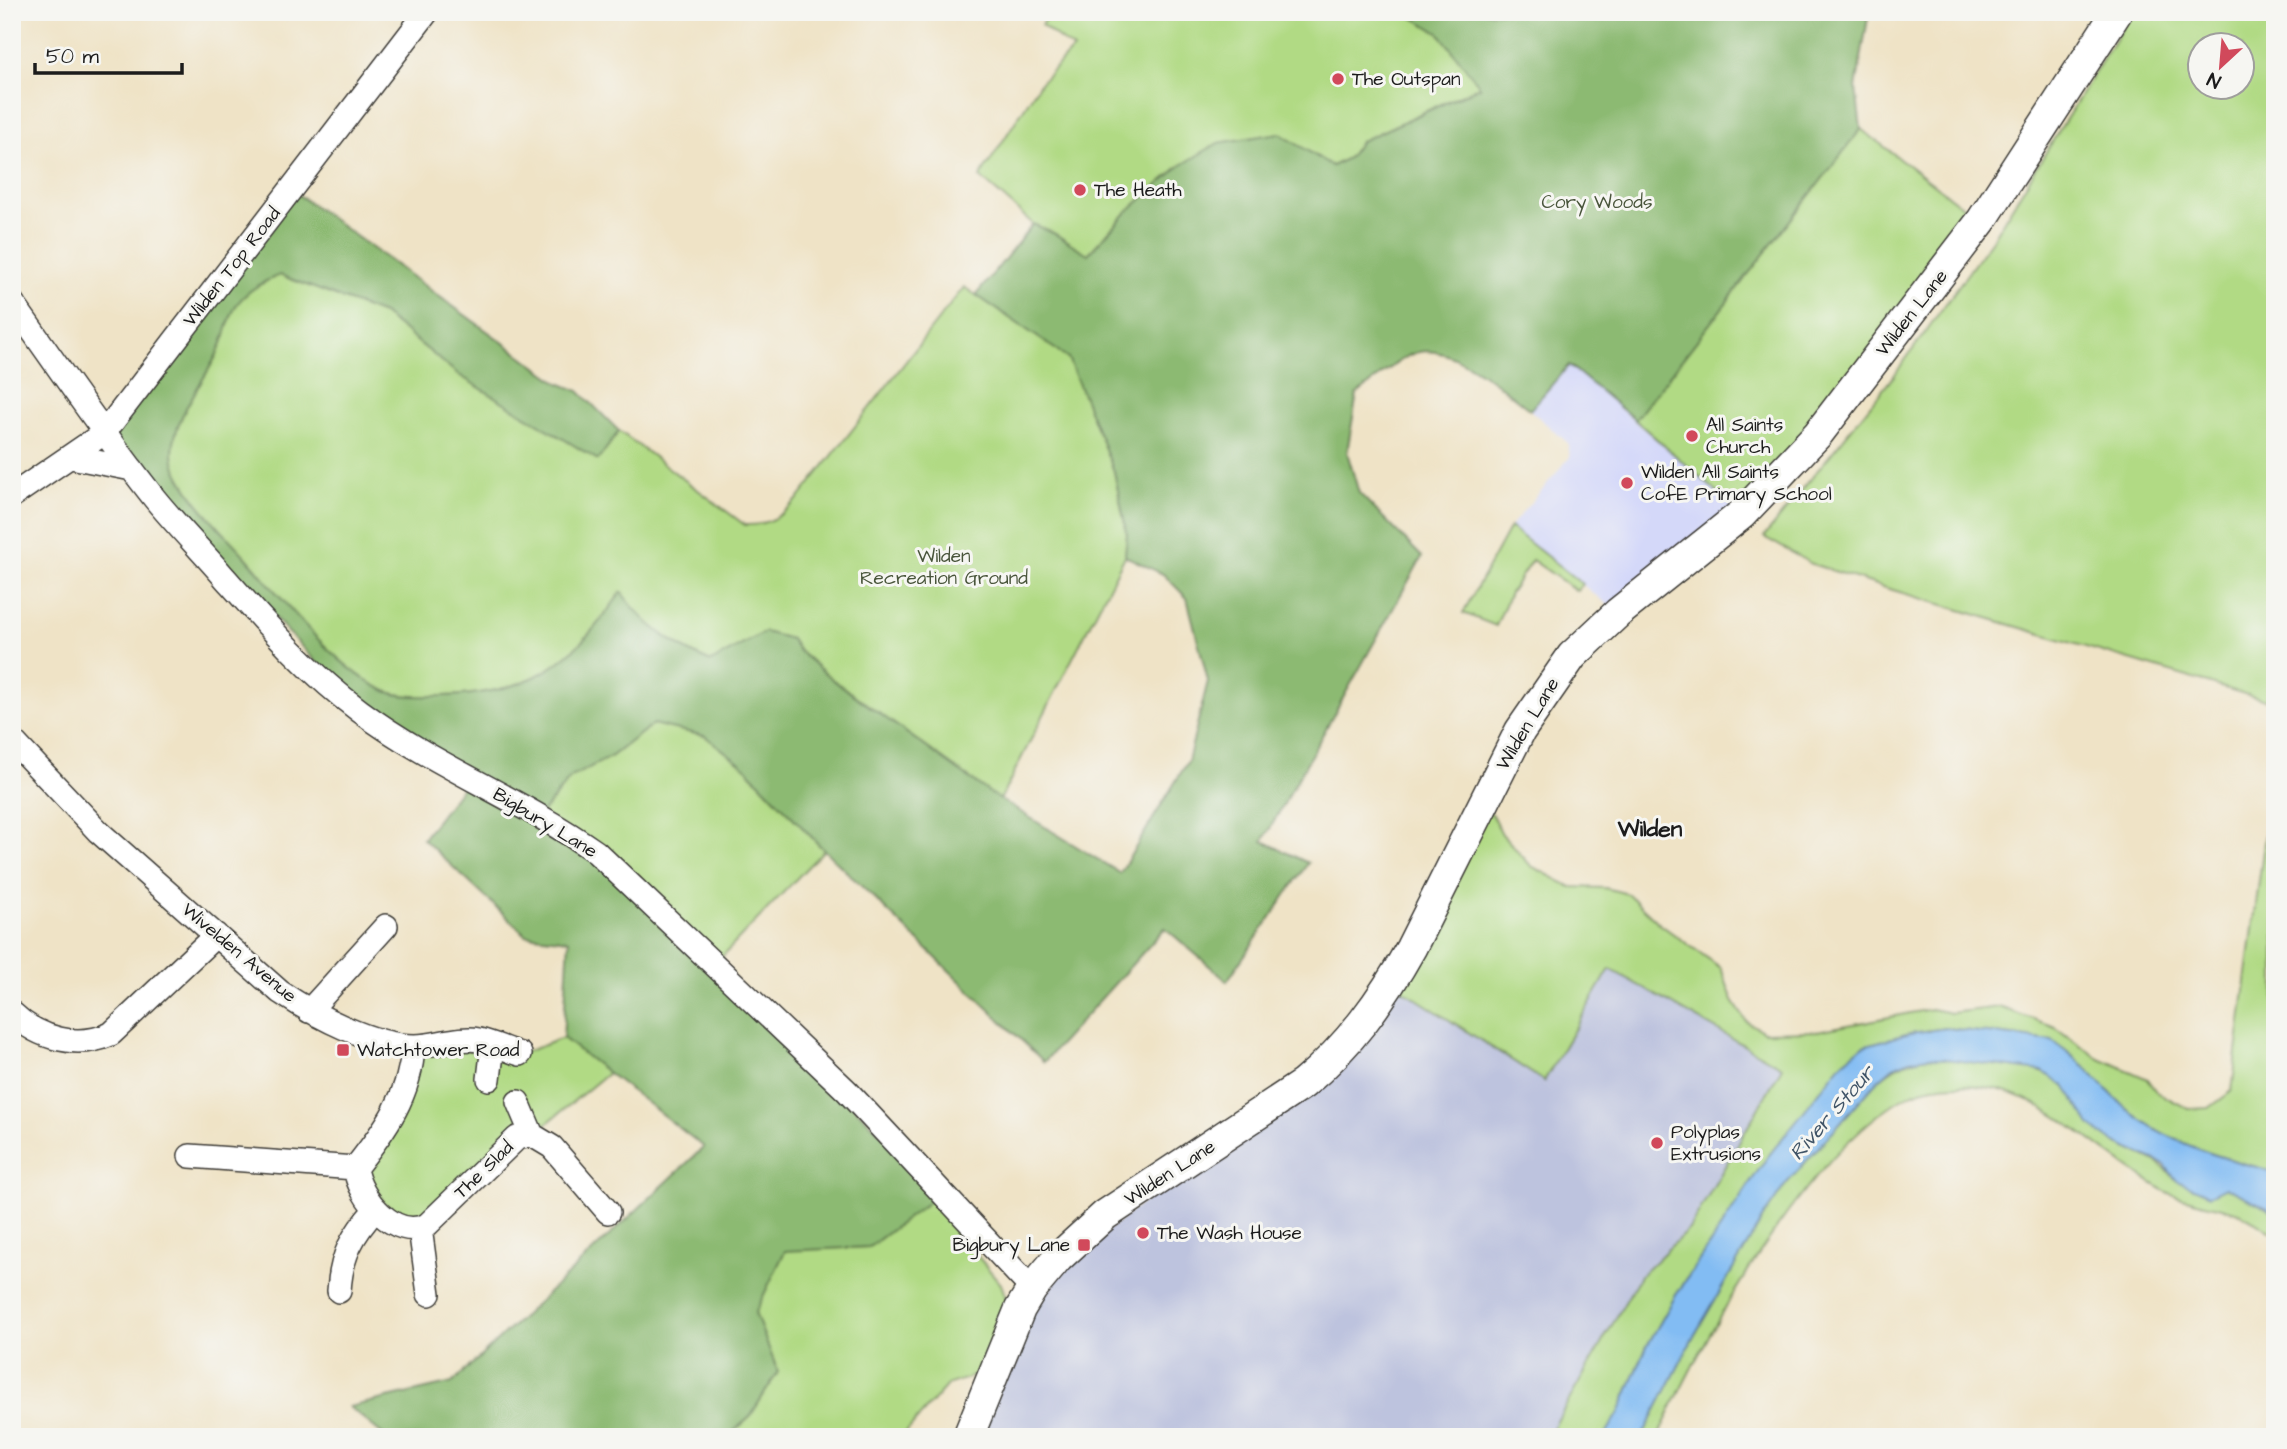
<svg xmlns="http://www.w3.org/2000/svg" width="2287" height="1449" font-family="'Architects Daughter',sans-serif">
<rect width="100%" height="100%" fill="#f6f6f2"/>
<filter id="ink" filterUnits="userSpaceOnUse"><feTurbulence type="fractalNoise" baseFrequency=".0143" numOctaves="2"/><feDisplacementMap in="SourceGraphic" scale="14" xChannelSelector="R" yChannelSelector="G"/><feConvolveMatrix kernelMatrix="1 2 1 2 8 2 1 2 1" color-interpolation-filters="sRGB"/></filter>
<filter id="wash" filterUnits="userSpaceOnUse"><feTurbulence type="fractalNoise" baseFrequency=".00686" numOctaves="4" result="noise"/><feDisplacementMap in="SourceGraphic" scale="28" xChannelSelector="R" yChannelSelector="G"/><feGaussianBlur stdDeviation="1.57" result="paint"/><feColorMatrix in="noise" values="0 0 0 0 0 0 0 0 0 0 0 0 0 0 0 0 0 1.4 0 .05"/><feComposite in="paint" operator="in"/></filter>
<g filter="url(#wash)">
<rect width="100%" height="100%" fill="#efe3c6"/>
<path fill="#d4d8f9" d="M1569,365L1742,514L1618,613L1510,527L1570,457L1568,443L1530,410Z"/>
<path fill="#bdc3de" d="M1610,969L1782,1067L1689,1229L1640,1276L1548,1437H968L1032,1289L1239,1128L1392,983Z"/>
<path fill="#b1da84" stroke="#667b50" stroke-width="2" fill-rule="evenodd" d="M1050,12H1404L1439,33L1480,86L1361,141L1348,158L1332,166L1279,133L1180,166L1128,211L1088,255L1055,234L1033,224L980,177L1040,83L1073,49L1041,25Z
M2132,12H2275V703L1886,588L1812,564L1764,537L1893,377L1993,238ZM2200,46H2242V88H2200Z
M1861,129L1975,216L1742,514L1635,420Z
M280,275L383,314L459,375L598,460L619,431L745,525C769,526 782,515 799,498L964,287L1068,357L1114,471L1127,534L1125,556L1000,800L833,680L798,650L791,639L765,632L711,662C674,646 645,626 621,593C572,663 532,694 443,696C427,696 401,698 386,691C336,670 281,597 245,556C225,534 173,483 173,454C172,417 206,380 220,348C226,335 229,316 237,304C249,289 263,282 280,275Z
M1510,527L1582,584L1577,591L1532,560L1510,593L1496,626L1463,613Z
M653,724L705,736L744,766L824,850L713,966L539,816L571,777L612,756Z
M2275,757V1172C2226,1159 2172,1145 2132,1113C2104,1090 2083,1060 2052,1041L1947,1028L1910,1033L1863,1046L1843,1062L1766,1159L1676,1295L1647,1346L1619,1413L1604,1437H1548L1640,1276L1689,1229L1782,1067L1610,969L1544,1081L1392,983L1484,800L1502,834L1531,866L1571,887L1605,888L1628,894L1661,925L1721,968L1733,1001L1746,1021L1764,1032L1817,1031L1931,1009L1951,1013L1999,1007L2053,1026L2097,1057L2148,1079L2158,1093L2189,1109L2209,1108L2232,1091Z
M563,1038L608,1073L420,1228L357,1184L413,1046L520,1054Z
M1929,1057C1965,1061 2040,1059 2065,1086C2082,1104 2088,1125 2109,1139C2135,1156 2158,1156 2177,1181L2216,1190L2226,1187L2275,1212V1234C2263,1227 2251,1218 2238,1213C2215,1204 2189,1203 2167,1192C2112,1163 2051,1098 1991,1088C1963,1083 1928,1083 1903,1098C1805,1156 1705,1333 1658,1437H1642L1694,1336L1764,1216L1786,1184L1876,1082C1893,1067 1906,1060 1929,1057Z
M931,1200L1001,1284L1008,1304L976,1375L947,1385L902,1437H727L749,1418L778,1372L755,1313L785,1250L869,1247Z"/>
<path fill="#8cba72" stroke="#546b47" stroke-width="2" d="M1404,12H1869L1856,88L1861,129L1635,420L1569,365L1530,410C1503,389 1446,337 1410,355C1392,364 1374,382 1357,394L1347,452L1359,493L1422,557L1263,841L1308,863L1227,981L1165,928L1044,1062L824,850L744,766L705,736L653,724L612,756L571,777L540,815L569,833L939,1189L931,1200L869,1247L785,1251L755,1313L778,1372L749,1418L727,1437H386L349,1407L452,1383L704,1147L563,1038L569,940L526,935L423,839L468,779L362,712L104,433L296,193L559,383L579,391L619,431L598,460L459,375L383,314L280,275C263,282 249,289 237,304C229,316 226,335 220,348C206,380 172,417 173,454C173,483 226,535 245,556C281,597 336,670 386,691C401,698 427,696 444,696C532,694 573,663 621,592C645,625 674,646 711,662L765,632L791,639L798,650L833,680L990,793L1120,873L1188,761L1208,681L1187,598L1163,574L1125,556L1127,534L1114,471L1068,358L976,295L1033,224L1055,234L1088,254L1128,211L1180,166L1218,143L1279,133L1332,166L1348,158L1361,141L1480,87L1439,33Z"/>
<path fill="#82bcf3" stroke="#4f6c88" stroke-width="2" d="M1947,1028L2052,1041C2083,1060 2104,1090 2132,1113C2172,1145 2226,1159 2275,1172V1212L2226,1187L2210,1195L2177,1181L2165,1165L2111,1141L2090,1125L2065,1086L2042,1071L1929,1057L1910,1060L1893,1067L1876,1082L1786,1184L1764,1216L1694,1336L1642,1437H1604L1619,1413L1647,1346L1676,1295L1766,1159L1843,1062L1863,1046L1910,1033Z"/>
</g>
<g filter="url(#ink)">
<g fill="none" stroke-linecap="round" stroke-linejoin="round">
<defs>
<path id="minor" d="M12,302C59,368 104,435 155,499C177,526 202,551 225,578C267,625 309,673 360,711C434,766 521,799 596,852L847,1091L1032,1289
M71,457L132,469
M12,496L104,433L427,12
M12,740L99,832L280,992C314,1015 372,1046 415,1046C435,1046 459,1036 479,1040C493,1043 507,1050 520,1054
M309,1011L386,926
M12,1013C39,1039 77,1049 111,1034L216,935
M413,1046C411,1095 385,1130 355,1168C359,1198 395,1241 427,1225L517,1138L532,1135L552,1147L608,1212
M489,1079L493,1045
M518,1102L532,1135
M190,1156L355,1168
M420,1228L429,1294
M339,1291C341,1256 352,1235 376,1209"/>
<path id="tertiary" d="M968,1437L1020,1309L1032,1289L1058,1258L1105,1215L1303,1084C1349,1046 1382,1000 1411,948L1520,731L1572,656L1618,613L1742,514L1818,434L1982,220L2117,12"/>
</defs>
<use href="#minor" stroke="#3c3a36" stroke-width="26"/>
<use href="#tertiary" stroke="#3c3a36" stroke-width="33"/>
<use href="#minor" stroke="#fff" stroke-width="23"/>
<use href="#tertiary" stroke="#fff" stroke-width="30"/>
</g>
</g>
<g fill="#d1495b" stroke="#f6f6f2" stroke-width="2.5">
<circle cx="1338" cy="79" r="7"/>
<circle cx="1080" cy="190" r="7"/>
<circle cx="1692" cy="436" r="7"/>
<circle cx="1627" cy="483" r="7"/>
<rect x="336" y="1043" width="14" height="14" rx="3.5"/>
<circle cx="1657" cy="1143" r="7"/>
<circle cx="1143" cy="1233" r="7"/>
<rect x="1077" y="1238" width="14" height="14" rx="3.5"/>
</g>
<g text-anchor="middle" dominant-baseline="central" stroke-width="6" stroke-linejoin="round" paint-order="stroke">
<g font-size="19" fill="#1c1c1c" stroke="#f6f6f2" text-anchor="start">
<text x="1352" y="79">The Outspan</text>
<text x="1094" y="190">The Heath</text>
<text x="1706" y="425">All Saints<tspan x="1706" dy="22">Church</tspan></text>
<text x="1641" y="472">Wilden All Saints<tspan x="1641" dy="22">CofE Primary School</tspan></text>
<text x="357" y="1050">Watchtower Road</text>
<text x="1671" y="1132">Polyplas<tspan x="1671" dy="22">Extrusions</tspan></text>
<text x="1157" y="1233">The Wash House</text>
<text x="1070" y="1245" text-anchor="end">Bigbury Lane</text>
</g>
<g font-size="19" fill="#49553b" stroke="#f6f6f2">
<text x="1597" y="202">Cory Woods</text>
<text x="944" y="556">Wilden<tspan x="944" dy="22">Recreation Ground</tspan></text>
</g>
<g font-size="19" fill="#1c1c1c" stroke="#f6f6f2">
<text transform="translate(232 267) rotate(-52)">Wilden Top Road</text>
<text transform="translate(1912 313) rotate(-52)">Wilden Lane</text>
<text transform="translate(1528 724) rotate(-59)">Wilden Lane</text>
<text transform="translate(545 823) rotate(31)">Bigbury Lane</text>
<text transform="translate(239 953) rotate(40)">Wivelden Avenue</text>
<text transform="translate(484 1170) rotate(-44)">The Slad</text>
<text transform="translate(1170 1173) rotate(-33)">Wilden Lane</text>
</g>
<g font-size="21" font-style="italic" fill="#405467" stroke="#f6f6f2">
<text transform="translate(1832 1113) rotate(-49)">River Stour</text>
</g>
<g font-size="23" font-weight="bold" fill="#1c1c1c" stroke="#f6f6f2">
<text x="1650" y="829">Wilden</text>
</g>
</g>
<rect width="2287" height="1449" fill="none" stroke="#f6f6f2" stroke-width="42"/>
<g transform="translate(2221 66) rotate(206)"><circle r="33" fill="#f6f6f2" stroke="#9f9f9c" stroke-width="2"/>
<path d="M0-5L12 26L0 18L-12 26Z" fill="#d1495b"/>
<text y="-10" font-size="19" font-weight="bold" text-anchor="middle" fill="#1c1c1c">N</text>
</g>
<path d="M35 63v10h147v-10" fill="none" stroke="#1c1c1c" stroke-width="3.5"/>
<text x="46" y="63" font-size="21" fill="#1c1c1c" stroke="#f6f6f2" stroke-width="5" paint-order="stroke">50 m</text>
</svg>
